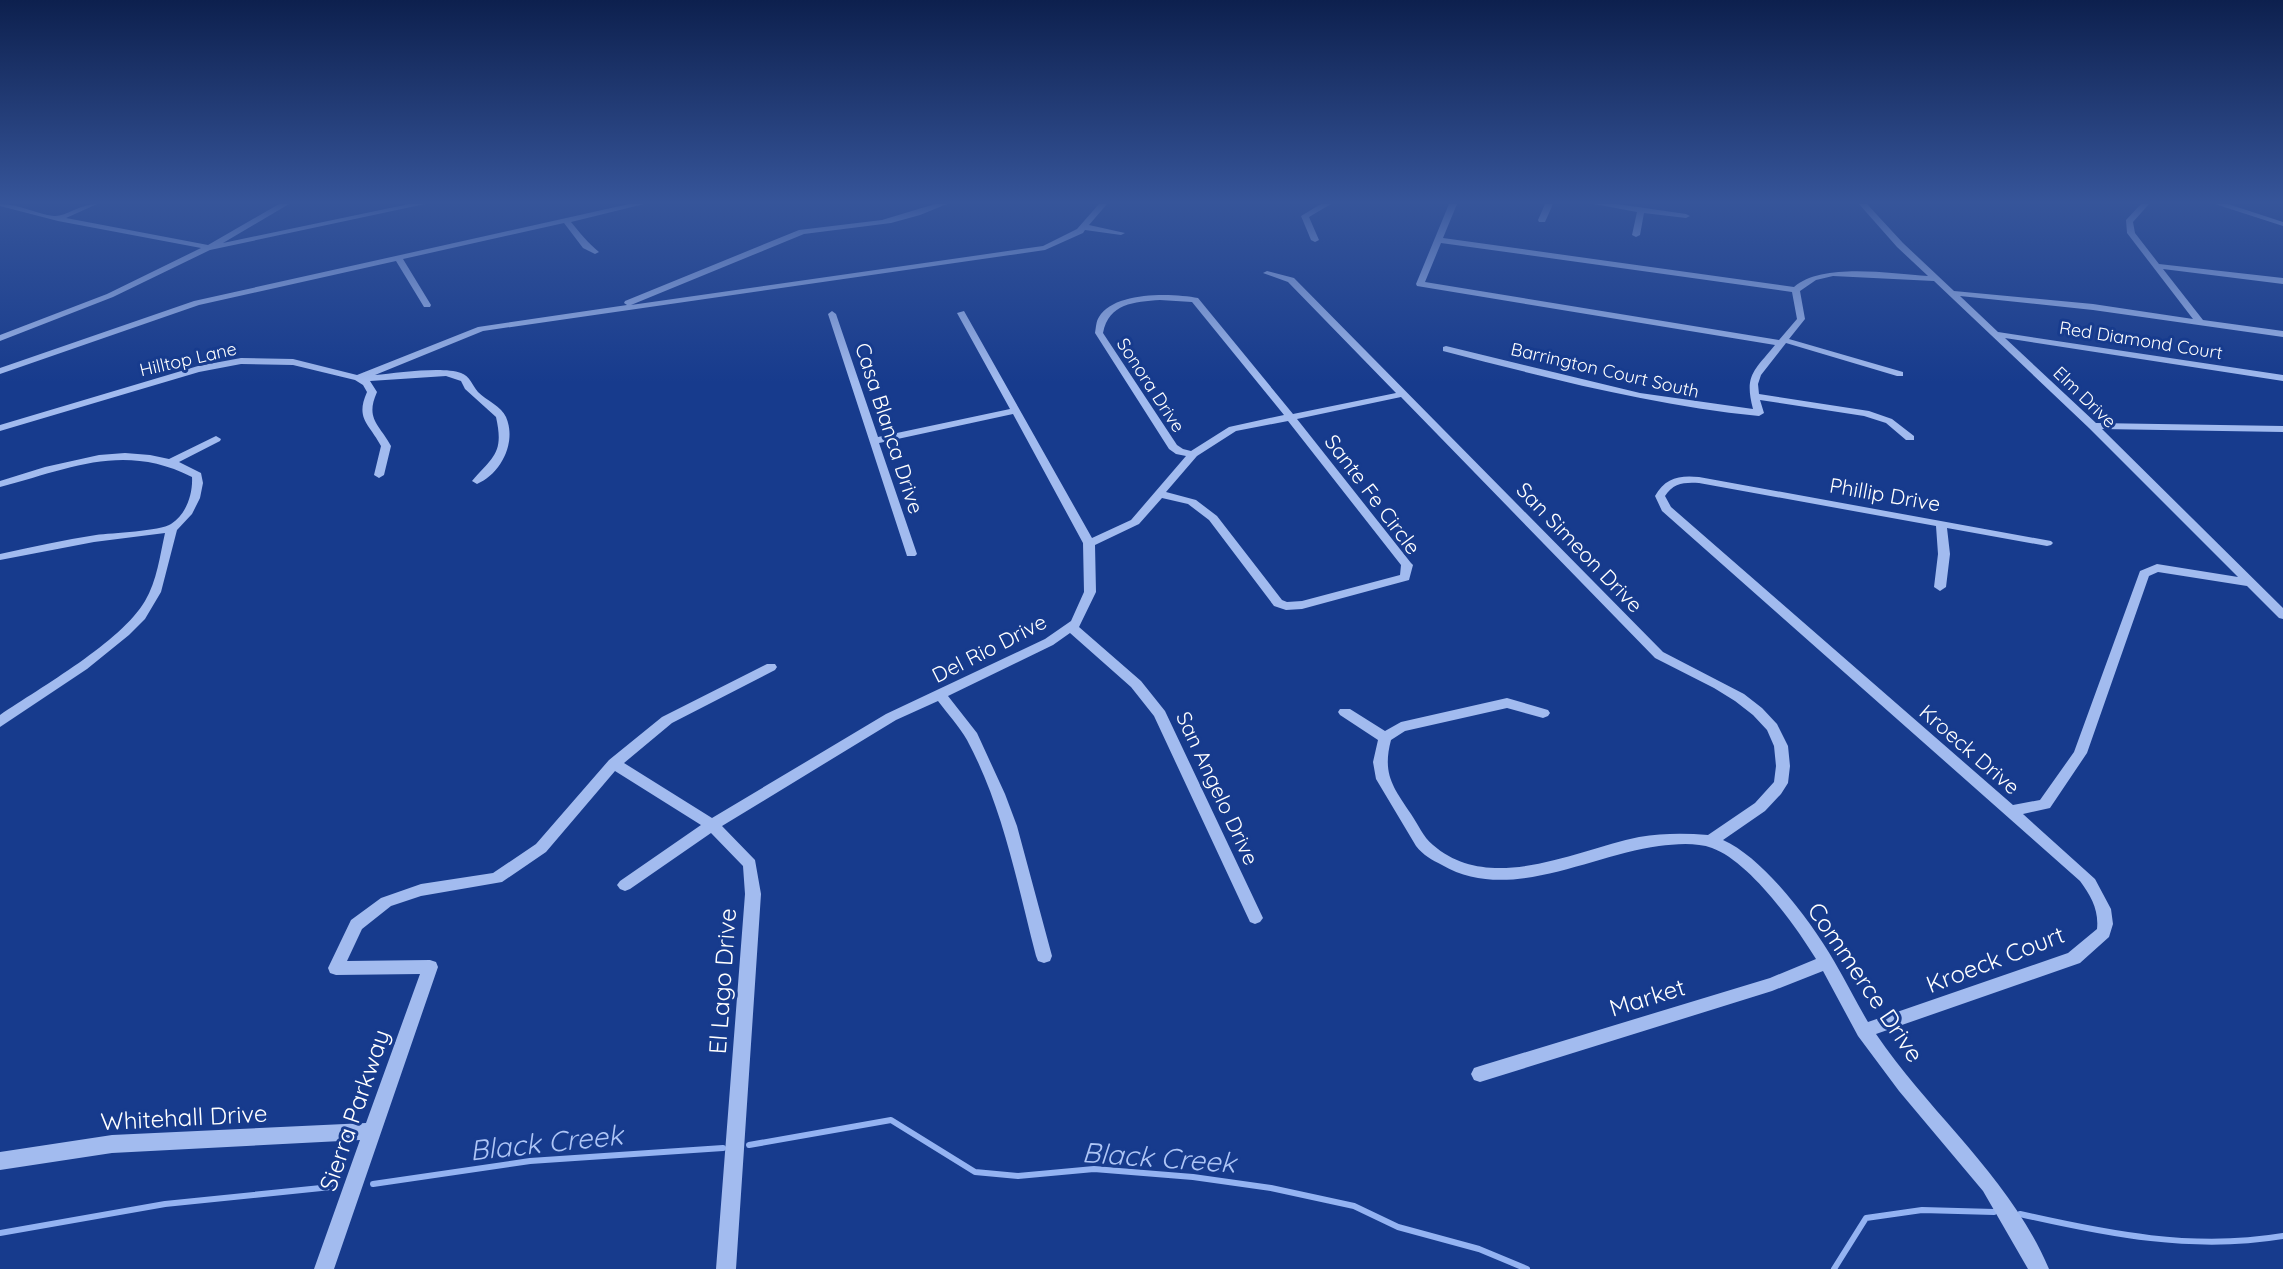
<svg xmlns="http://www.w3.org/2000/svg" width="2283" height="1269" font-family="Quicksand,sans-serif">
<rect width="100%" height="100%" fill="#173b8d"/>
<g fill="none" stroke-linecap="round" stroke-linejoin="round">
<path stroke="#94b3f2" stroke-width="6" d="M749,1145L891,1120L975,1172L1018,1176L1094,1169L1193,1177L1271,1188L1354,1206L1398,1227L1479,1249L1527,1269
M373,1184L530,1161L723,1148
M2020,1214C2108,1234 2193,1251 2283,1236
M0,1233L165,1204L331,1187
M1834,1269L1866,1218L1922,1210L1994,1212"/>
<path fill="#a2bbef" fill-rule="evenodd" d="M0,204C19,204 36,214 54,216C65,217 80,204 97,204L66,218L208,245L279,204H289L223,243L409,204H425L210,250L113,297L0,341V335L107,294L201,248L58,221L0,206Z
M629,204H644L571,222C580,233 588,243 599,252L595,254L583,248L564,223L403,259L431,305L430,307H424L396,261L199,305L0,374V368L194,301Z
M935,204H947L920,215L891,223L804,234L631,305L1043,246L1077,229L1099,204H1107L1089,225L1125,233L1121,235L1085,230L1083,233L1045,250L483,331L375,375C397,373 442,366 461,373C470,376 472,385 478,392C486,400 502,407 506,417C517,442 501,474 477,484L472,481C494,456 504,453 496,417L465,389L461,381L446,376L370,381L377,392C365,419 379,424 391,446L384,475L379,478L374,475L381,446C369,423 355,419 367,392L363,385L355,380L293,365L241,364L199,372L0,431V425L198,366L241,358L293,359L357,375L478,327L627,305L624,303L625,301L799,230L882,220Z
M1321,204H1331L1309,217L1319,240L1315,242L1311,240L1301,216Z
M1449,204H1457L1443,238L1794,287C1823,262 1891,274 1928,276L1897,247L1859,204H1867L1903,243L1954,291L2093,304L2193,319L2127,233L2126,220L2141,204H2149L2133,222L2135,233L2159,264L2283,278V284L2163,269L2203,320L2283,331V337L2093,310L1960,296L1998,332L2283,375V381L2005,338L2096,423L2283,426V432L2102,429L2283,608V619L2279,618L2247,586L2158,572L2149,576L2087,753L2050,808L2023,814L2095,879L2111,909L2113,924L2109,937L2080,963L1876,1034C1931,1115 2010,1177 2049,1269H2028L1983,1191L1899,1091L1858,1036L1823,971L1772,991L1480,1082L1474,1080L1471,1074L1474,1068L1480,1066L1770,978L1816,959C1796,926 1749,861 1712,848C1696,842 1675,844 1659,846C1590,855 1509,904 1442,865C1432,860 1423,855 1416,846L1376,779L1373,762L1378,740L1340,715L1338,712L1340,709H1350L1385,731L1401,722L1507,698L1548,710L1550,713L1548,716L1543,718L1507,708L1405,731L1391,740C1382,774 1393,787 1411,814C1418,824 1423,837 1433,845C1491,895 1575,850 1639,837C1663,833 1685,833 1708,835L1755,803L1774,782L1776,766L1774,746L1767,730L1753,715L1735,701L1714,688L1655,658L1401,397L1297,419L1411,563L1413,565L1409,580L1302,609L1286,610L1274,606L1209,520L1188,504L1162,498L1139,524L1095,545L1096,592L1079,627L1141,681L1165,711L1263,918L1260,922L1255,924L1250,922L1154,716L1131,687L1070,633L1053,645L948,696L977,733L1005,794L1017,826L1052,956L1050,961L1044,963L1038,961L1036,956C1017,883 1003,807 967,740C959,726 947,713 938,701L896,720L722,826L755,860L761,894L736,1269H716L745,894L743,866L711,833L630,889L625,891L620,889L617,885L620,881L701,825L615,771L546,852L502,882L421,896L391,906L362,929L347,961L430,960L436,962L438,967L334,1269H314L360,1140L112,1153L0,1170V1152L112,1135L366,1123L420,974L336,975L330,973L328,968L351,920L381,898L421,884L493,873L536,844L609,760L662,717L767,664H775L777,667L775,670L672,723L624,763L712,818L886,714L1045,639L1071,621L1084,592L1083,543L1013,414L879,443L917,554L915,556H907L828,314L832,311L836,314L878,437L1010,409L957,313L964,311L1092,538L1131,520L1186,456L1176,454L1169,449L1095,333C1096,328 1096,321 1099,317C1114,291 1173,293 1198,298L1293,414L1396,393L1288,282L1263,273L1267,271L1294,278L1663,652L1744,694L1762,708L1777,724L1788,746L1790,766L1788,783L1781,794L1765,811L1723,840C1764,858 1812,923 1834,961C1846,981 1856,1002 1868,1022L2068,953L2097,929C2099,910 2091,896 2080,881L1662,511L1655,496C1665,478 1679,475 1699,477L2051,541L2053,543L2051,545L2047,546L1947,528L1950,554L1946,587L1940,591L1934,587L1938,554L1936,526L1699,483C1685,482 1673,483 1665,496L1671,507L2013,805L2040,800L2074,752L2140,571L2157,564L2238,577L2089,428L1934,281L1833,276L1816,280L1800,291L1805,319L1789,339L1903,372V376H1897L1786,343L1761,375L1758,384L1759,394L1869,411L1892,419L1914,436V440H1906L1886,423L1864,416L1760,400L1764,413L1759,416C1651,405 1548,378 1443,351V347L1446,346L1640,393L1753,409C1744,375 1754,371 1775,345L1417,286L1416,284ZM1441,243L1792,292L1797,319L1779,340L1425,282ZM1160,300L1192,302L1284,415L1229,427L1191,451L1183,449L1177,445L1103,333C1109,303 1134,302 1160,300ZM1288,421L1401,565L1400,575L1302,601L1287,602L1282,600L1217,516L1196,500L1166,492L1197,456L1236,431Z
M1545,204H1553L1545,222H1539L1538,220Z
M1594,204H1617L1686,214L1690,216L1686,218L1644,213L1640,235L1636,237L1632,235L1637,212Z
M2215,204H2228L2283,222V226Z
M216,436L221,439L220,441L179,462L201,473L203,483L200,498L192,514L177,530L161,592L145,619L129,635L87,669L0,727V715C41,687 121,642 145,601C157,581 160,555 165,533L94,542L0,560V554C32,547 64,540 96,535C112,533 160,531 171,524C186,515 193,494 192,477C123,442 69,469 0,487V481L45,467L99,455L125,453L150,455L169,459Z"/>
</g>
<linearGradient id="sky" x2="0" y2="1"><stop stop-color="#0d204e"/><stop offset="0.53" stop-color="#36559a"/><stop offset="1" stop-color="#36559a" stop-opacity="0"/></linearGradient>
<rect width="2283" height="382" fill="url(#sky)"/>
<g text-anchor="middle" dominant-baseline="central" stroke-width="6" stroke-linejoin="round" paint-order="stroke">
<g font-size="18" fill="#fff" stroke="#173b8d">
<text transform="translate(2141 340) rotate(9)">Red Diamond Court</text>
<text transform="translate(188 359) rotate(-13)">Hilltop Lane</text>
<text transform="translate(1605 370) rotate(13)">Barrington Court South</text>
<text transform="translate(1151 385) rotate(57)">Sonora Drive</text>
<text transform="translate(2085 397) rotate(44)">Elm Drive</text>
</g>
<g font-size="21" fill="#fff" stroke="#173b8d">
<text transform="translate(890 428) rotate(72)">Casa Blanca Drive</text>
<text transform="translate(1373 494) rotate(53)">Sante Fe Circle</text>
<text transform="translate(1885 494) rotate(10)">Phillip Drive</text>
<text transform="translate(1580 547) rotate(46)">San Simeon Drive</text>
<text transform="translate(989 648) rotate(-27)">Del Rio Drive</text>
<text transform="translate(1970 749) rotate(41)">Kroeck Drive</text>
<text transform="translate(1218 788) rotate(65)">San Angelo Drive</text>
</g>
<g font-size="24" fill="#fff" stroke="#173b8d">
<text transform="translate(1995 959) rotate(-21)">Kroeck Court</text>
<text transform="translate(722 981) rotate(-86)">El Lago Drive</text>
<text transform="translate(1866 982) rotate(56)">Commerce Drive</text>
<text transform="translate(1647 997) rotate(-17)">Market</text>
<text transform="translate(354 1110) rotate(-71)">Sierra Parkway</text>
<text transform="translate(184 1117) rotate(-3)">Whitehall Drive</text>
</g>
<g font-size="28" font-style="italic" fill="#aec5f6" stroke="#173b8d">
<text transform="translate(546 1142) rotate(-6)">Black Creek</text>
<text transform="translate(1159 1157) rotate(4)">Black Creek</text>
</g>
</g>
</svg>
